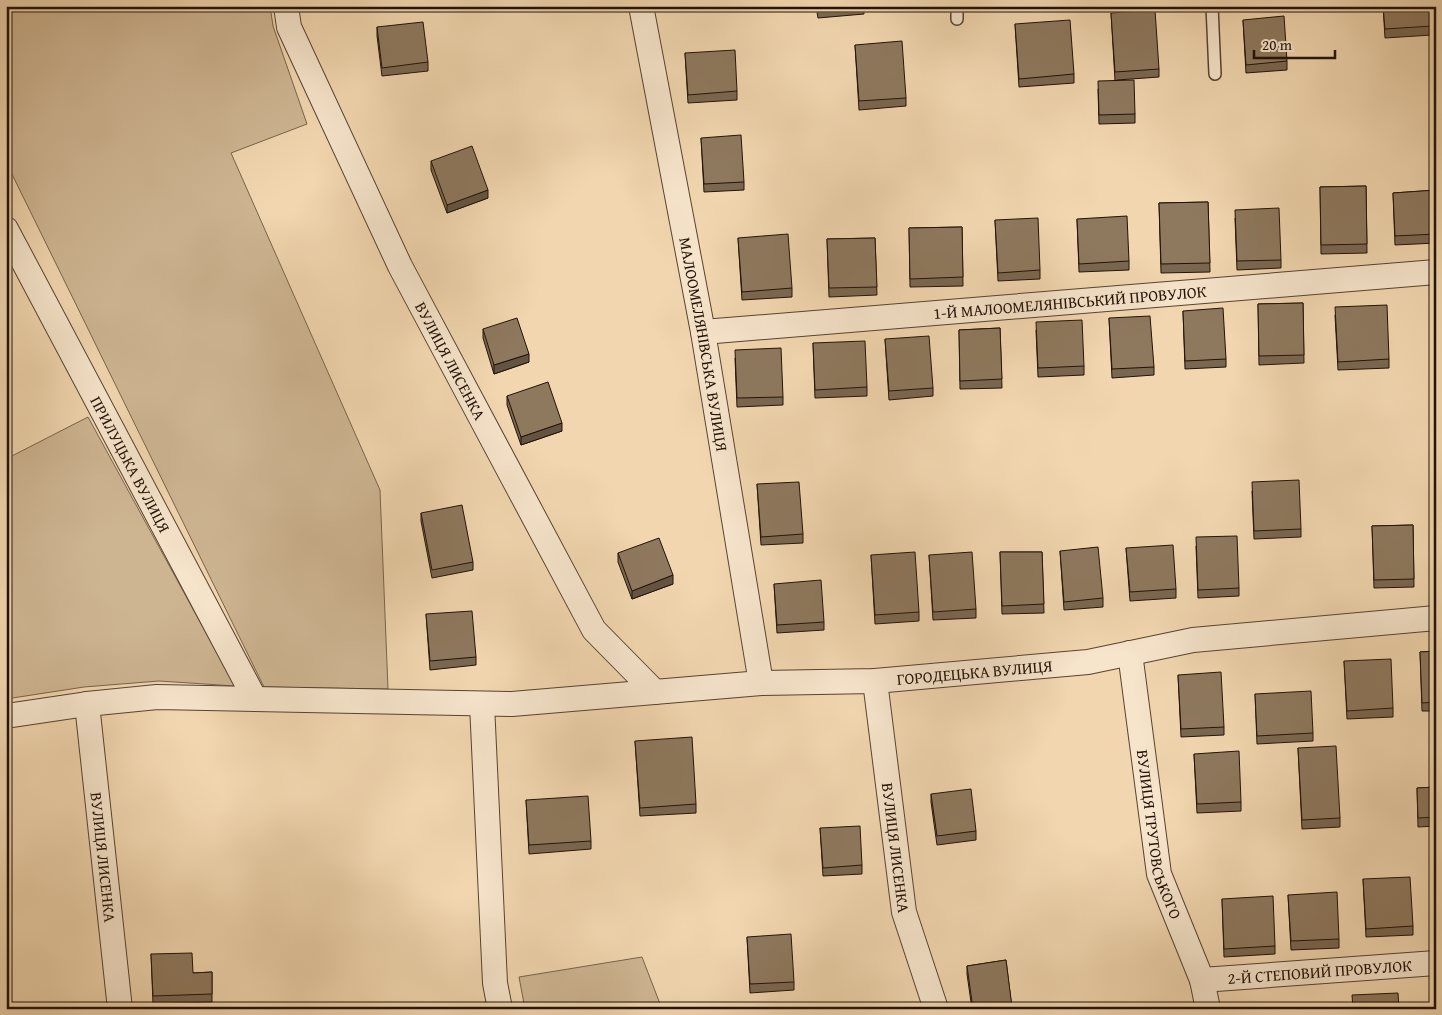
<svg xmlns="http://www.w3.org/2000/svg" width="1442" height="1015" font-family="'Gentium Book Plus',serif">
<rect width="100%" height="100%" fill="#f1d6af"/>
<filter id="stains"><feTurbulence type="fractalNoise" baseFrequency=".004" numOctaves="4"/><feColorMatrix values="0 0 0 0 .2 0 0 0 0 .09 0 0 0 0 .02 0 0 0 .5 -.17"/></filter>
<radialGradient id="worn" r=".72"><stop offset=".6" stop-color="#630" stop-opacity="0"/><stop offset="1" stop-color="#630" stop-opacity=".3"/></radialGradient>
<path fill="#ceb592" stroke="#78644c" d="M6,6H270L273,26L307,124L231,153L380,490L388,689L264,687L6,162Z
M88,417L235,686L159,681L84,687L6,699V459Z
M642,957L662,1009H525L519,977Z"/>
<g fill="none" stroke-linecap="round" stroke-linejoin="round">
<defs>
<path id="service" d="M1212,6L1215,74
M957,19V6"/>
<g id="minor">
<path id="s1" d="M286,6L289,27L400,266L594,630L655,692"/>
<path id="s2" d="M641,6L703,332L761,683"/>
<path id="s3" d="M6,229L255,699"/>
<path id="s4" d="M703,332L1436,272"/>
<path id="s5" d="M1130,653L1159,874L1202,980L1208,1009"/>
<path id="s6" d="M875,681L904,912L936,1009"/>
<path id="s7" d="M87,704L120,1009"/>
<path d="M482,704L495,983L500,1009"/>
<path id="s8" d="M6,716L87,704L157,697L512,704L761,683L875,681L1088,662L1193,640L1436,618"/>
<path id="s9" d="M1202,980L1436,963"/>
</g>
</defs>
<use href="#service" stroke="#564331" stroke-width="14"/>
<use href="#minor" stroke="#564331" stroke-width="26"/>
<use href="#service" stroke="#f6e4cb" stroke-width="11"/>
<use href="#minor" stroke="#f6e4cb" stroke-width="24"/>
</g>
<path fill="#7a6751" stroke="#221207" d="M816,6H864V14L818,18Z
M1013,6H1046L1013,8Z
M1383,6H1430L1432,35L1385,38Z
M1111,13L1159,69V77L1117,80L1135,114V123L1099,124L1098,89L1115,80Z
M1243,20L1287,61V70L1246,73Z
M1015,24L1074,74V83L1019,87Z
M377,27L428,62V71L382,76L377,36Z
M855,45L906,98V106L859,110Z
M685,53L737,91V100L688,103Z
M701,138L744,182V190L704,192Z
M431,161L488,198L447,213L431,170Z
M1366,186L1367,253L1321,254L1320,187Z
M1436,190V243L1395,245L1393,193Z
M1208,202L1210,272L1161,273L1159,203Z
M1235,218L1281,260V268L1237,270Z
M1077,219L1129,261V270L1079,272Z
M995,220L1040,270V279L998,281Z
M962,227L963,286L910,287L909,228Z
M738,238L792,288V297L742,300Z
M875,238L877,295L829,297L827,239Z
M1303,303L1304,363L1259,365L1258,304Z
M1183,311L1226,359V367L1185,369Z
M1335,315L1389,359V368L1338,370Z
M1109,318L1154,367V375L1112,378Z
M1000,328L1002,388L960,389L959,330Z
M483,329L529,362L494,374L483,338Z
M1036,330L1084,366V375L1038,377Z
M885,339L933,388V396L889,400Z
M813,343L867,387V396L815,398Z
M735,358L783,397V405L737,407Z
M507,396L562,431L521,445L507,405Z
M757,484L803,534V543L761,545Z
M1252,491L1301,529V537L1254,539Z
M421,513L473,562V570L432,578L421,521Z
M1413,525L1414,587L1374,588L1372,526Z
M1196,546L1239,588V596L1198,598Z
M1126,548L1176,589V598L1130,601Z
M1060,551L1103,598V607L1064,610Z
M1000,552H1042L1044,613L1002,614Z
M618,553L673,584L632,599L618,562Z
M871,555L919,612V621L875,624Z
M929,555L976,609V618L933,620Z
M774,584L824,622V630L777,633Z
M426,614L476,657V665L430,670Z
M1436,651V711H1422L1420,652Z
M1344,661L1393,708V717L1347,719Z
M1178,675L1224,727V735L1181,737Z
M1255,694L1313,733V741L1257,744Z
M635,741L696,804V813L640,816Z
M1298,748L1340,818V827L1302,829Z
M1194,754L1241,802V811L1197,813Z
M1436,787V826L1418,827L1417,788Z
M931,794L976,831V840L937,845L931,802Z
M526,800L591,841V849L529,854Z
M820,828L862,865V874L823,876Z
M1363,879L1413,926V935L1366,937Z
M1288,895L1339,939V948L1291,950Z
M1222,899L1275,946V954L1224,957Z
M747,937L794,982V990L750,993Z
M151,954L193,973L212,972V1002L153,1004Z
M1006,960L1012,1009H972L967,974V966Z"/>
<path fill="#635442" stroke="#221207" d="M488,190V198L447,213V205Z
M529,354V362L494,374V365Z
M562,423V431L521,445V437Z
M673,575V584L632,599V591Z"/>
<path fill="#8e785e" stroke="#221207" d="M817,6H852L818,10Z
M1383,6H1430L1432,26L1385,29Z
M1155,10L1159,69L1115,72L1111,13Z
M1284,16L1287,61L1246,65L1243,20Z
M1070,20L1074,74L1019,79L1015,24Z
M423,22L428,62L382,68L377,27Z
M902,41L906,98L859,101L855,45Z
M735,50L737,91L688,95L685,53Z
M1134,80L1135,114L1099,115L1098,81Z
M741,135L744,182L704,184L701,138Z
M472,146L488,190L447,205L431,161Z
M1366,186L1367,244L1321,245L1320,187Z
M1436,190V234L1395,236L1393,193Z
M1208,202L1210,263L1161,264L1159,203Z
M1279,208L1281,260L1237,261L1235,210Z
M1127,216L1129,261L1079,264L1077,219Z
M1038,218L1040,270L998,273L995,220Z
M962,227L963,277L910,279L909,228Z
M788,234L792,288L742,292L738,238Z
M875,238L877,287L829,288L827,239Z
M1303,303L1304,355L1259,356L1258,304Z
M1387,305L1389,359L1338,362L1335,307Z
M1223,308L1226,359L1185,361L1183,311Z
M1150,316L1154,367L1112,369L1109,318Z
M517,318L529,354L494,365L483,329Z
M1082,320L1084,366L1038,368L1036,322Z
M1000,328L1002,379L960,381L959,330Z
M929,336L933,388L889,391L885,339Z
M865,341L867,387L815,390L813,343Z
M781,348L783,397L737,398L735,350Z
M548,382L562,423L521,437L507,396Z
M1299,480L1301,529L1254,531L1252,482Z
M799,482L803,534L761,537L757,484Z
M462,505L473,562L432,570L421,513Z
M1413,525L1414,579L1374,580L1372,526Z
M1237,536L1239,588L1198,590L1196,537Z
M659,538L673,575L632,591L618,553Z
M1173,545L1176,589L1130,592L1126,548Z
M1098,547L1103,598L1064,602L1060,551Z
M915,552L919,612L875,615L871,555Z
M972,552L976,609L933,612L929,555Z
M1000,552H1042L1044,604L1002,606Z
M821,580L824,622L777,625L774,584Z
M472,611L476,657L430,661L426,614Z
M1436,651V702L1422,703L1420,652Z
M1391,659L1393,708L1347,711L1344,661Z
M1221,672L1224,727L1181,729L1178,675Z
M1311,691L1313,733L1257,736L1255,694Z
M692,737L696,804L640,808L635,741Z
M1336,746L1340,818L1302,820L1298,748Z
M1239,751L1241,802L1197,804L1194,754Z
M1436,787V817L1418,818L1417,788Z
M971,789L976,831L937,836L931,794Z
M588,796L591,841L529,845L526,800Z
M860,826L862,865L823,868L820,828Z
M1410,877L1413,926L1366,929L1363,879Z
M1337,892L1339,939L1291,941L1288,895Z
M1273,896L1275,946L1224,949L1222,899Z
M791,934L794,982L750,984L747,937Z
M192,953L193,973L212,972V994L153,996L151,954Z
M1006,960L1012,1007L1000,1009H973L967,966Z
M1398,993L1399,1009H1353L1352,995Z
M1294,1006V1009H1243Z"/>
<g text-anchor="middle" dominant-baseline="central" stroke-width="4.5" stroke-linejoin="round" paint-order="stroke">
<g font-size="16" fill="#221207" stroke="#f6e4cb">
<text stroke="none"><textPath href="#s4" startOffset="368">1-Й МАЛООМЕЛЯНІВСЬКИЙ ПРОВУЛОК</textPath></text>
<text stroke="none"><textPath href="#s2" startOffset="344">МАЛООМЕЛЯНІВСЬКА ВУЛИЦЯ</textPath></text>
<text stroke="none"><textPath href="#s1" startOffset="392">ВУЛИЦЯ ЛИСЕНКА</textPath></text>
<text stroke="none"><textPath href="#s3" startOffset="266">ПРИЛУЦЬКА ВУЛИЦЯ</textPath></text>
<text stroke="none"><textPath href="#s8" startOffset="971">ГОРОДЕЦЬКА ВУЛИЦЯ</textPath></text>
<text stroke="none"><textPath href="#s5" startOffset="184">ВУЛИЦЯ ТРУТОВСЬКОГО</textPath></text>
<text stroke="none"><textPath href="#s6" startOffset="168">ВУЛИЦЯ ЛИСЕНКА</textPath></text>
<text stroke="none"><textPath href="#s7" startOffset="154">ВУЛИЦЯ ЛИСЕНКА</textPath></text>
<text stroke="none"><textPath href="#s9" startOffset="118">2-Й СТЕПОВИЙ ПРОВУЛОК</textPath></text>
</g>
</g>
<rect width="1442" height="1015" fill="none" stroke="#f1d6af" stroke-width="25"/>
<rect x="8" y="8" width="1427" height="1000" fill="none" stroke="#221207" stroke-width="2.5"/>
<rect x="12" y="12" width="1417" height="990" fill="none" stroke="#221207"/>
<path d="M1254 50v8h81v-8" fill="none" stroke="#221207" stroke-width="2.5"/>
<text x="1262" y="50" font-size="15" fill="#221207" stroke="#f6e4cb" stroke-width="4" paint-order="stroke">20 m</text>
<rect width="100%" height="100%" filter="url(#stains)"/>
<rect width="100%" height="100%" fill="url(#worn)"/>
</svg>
